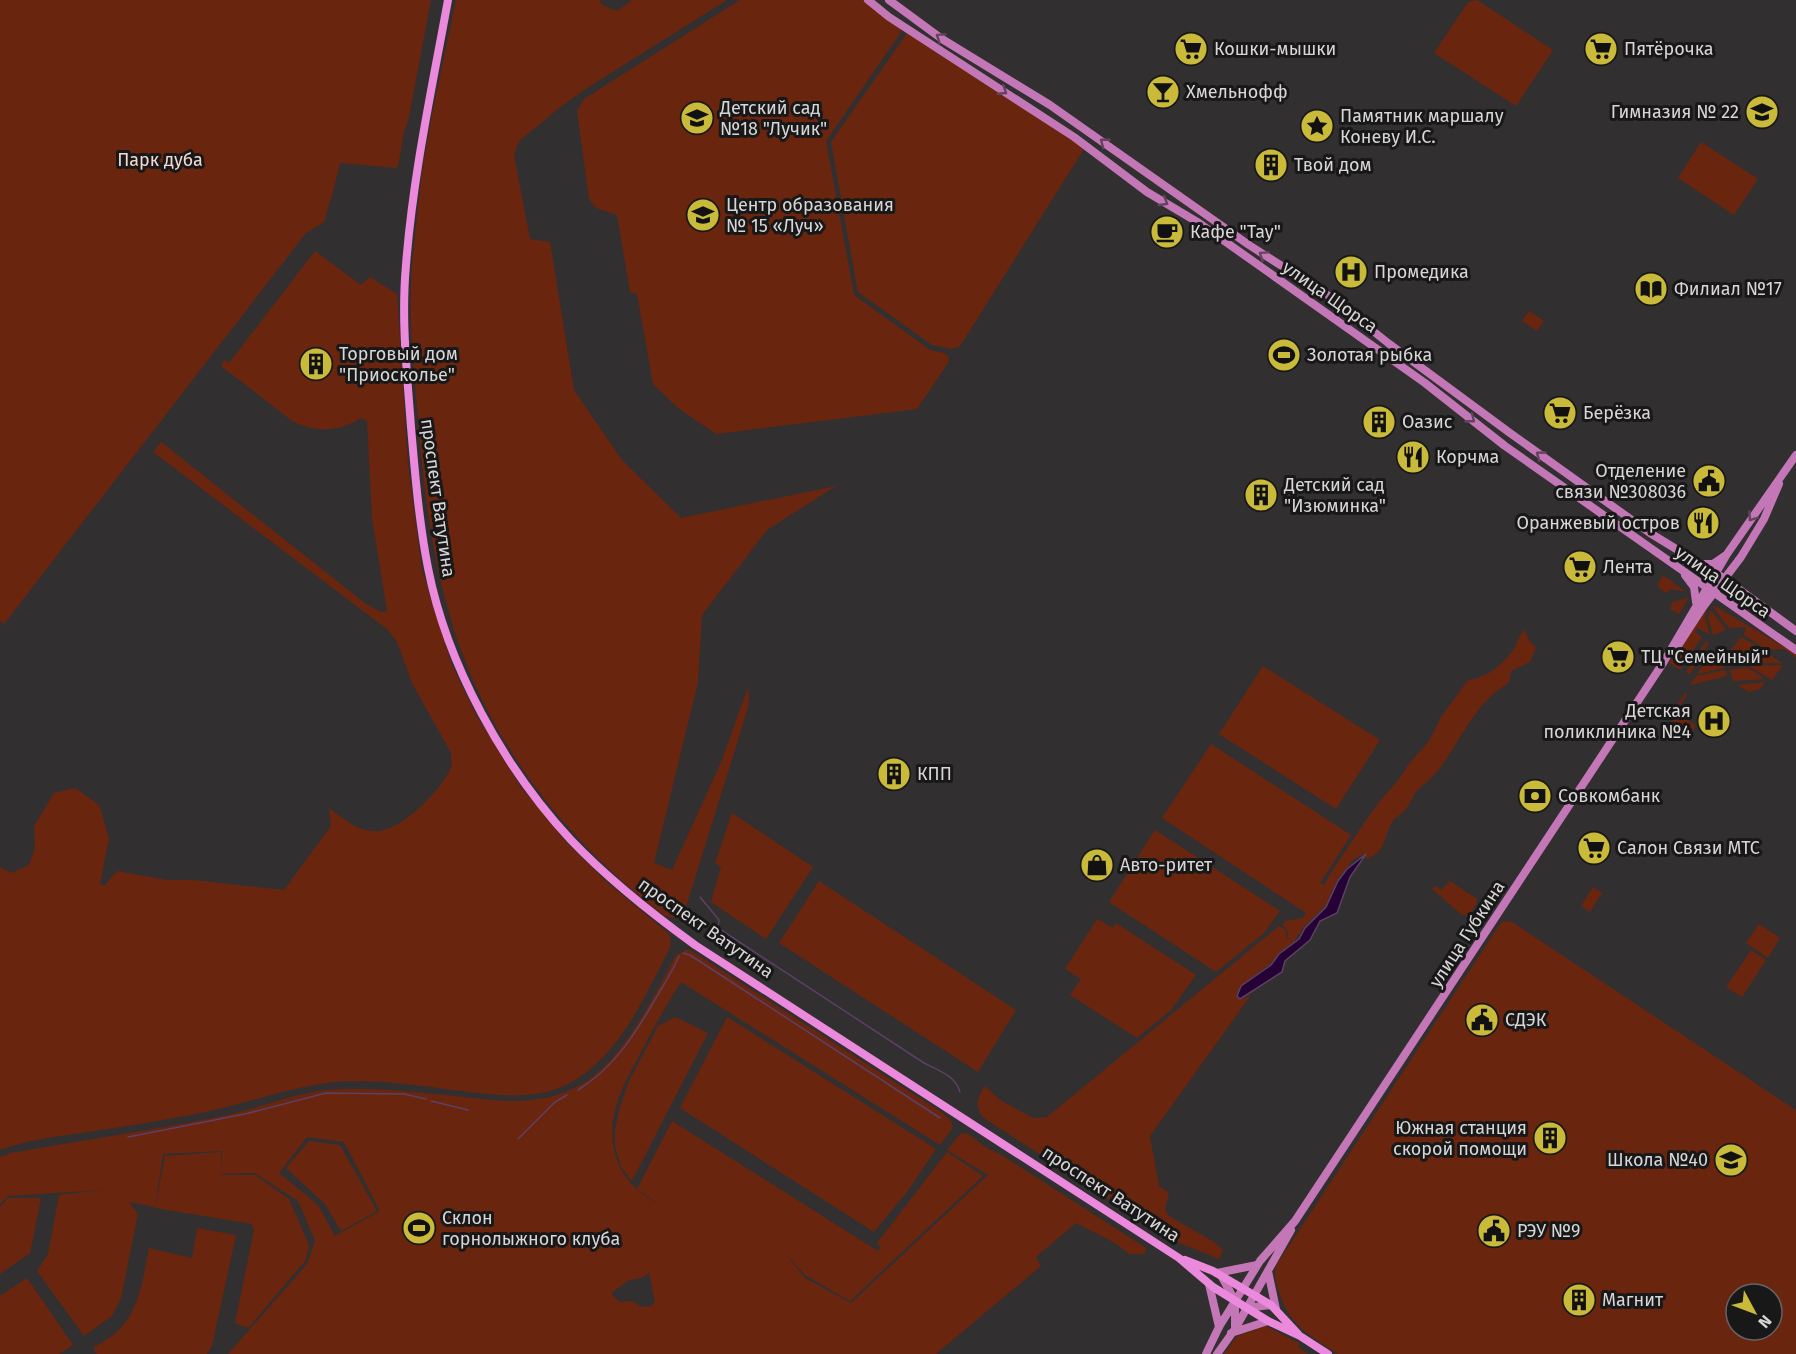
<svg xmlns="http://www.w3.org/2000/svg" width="1796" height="1354" font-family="'Fira Sans',sans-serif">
<rect width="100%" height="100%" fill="#322f30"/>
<path fill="#6a250f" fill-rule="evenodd" d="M0,0H431L408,122C400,138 403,151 397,168L340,163L334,188L324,222L306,233L4,624L0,621Z
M456,0H599L604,6L617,11L632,0H727L587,88L563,105L519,141L514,155L530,239L550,242L574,390L622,460L681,518L836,486L767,530L702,615L698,682L654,863L672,870L722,760L748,687L749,696L748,708L685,910L675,918L665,916C577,850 504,762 464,658C435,582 424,499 418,418C415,386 412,354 411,323C409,284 414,245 418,207C425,138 442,69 456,0Z
M740,0H865L901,28V32L826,141L854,295L930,350L944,353L949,357L948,363L917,409L716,434L678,408L653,384L637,294L630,292L617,215L596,208L589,199L577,111L584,99Z
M1477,0L1553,50L1516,106L1434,53L1468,2Z
M907,33L1082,146L1084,149L960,346L952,349L932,345L858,292L831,142Z
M1701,142L1758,179L1734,215L1678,178Z
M315,251L361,285L370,277L397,294L408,464L422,570L452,665L475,713L520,786L567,843L609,884L668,933L671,939L670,948C644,997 620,1057 568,1084C533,1101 497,1095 461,1091C425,1086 388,1081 352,1081C301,1082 251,1103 201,1113C165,1120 130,1126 94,1131C63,1136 29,1139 0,1150V867L11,873L29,865L35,847L34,826L54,793L75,788L99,805L109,838L100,884L104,886L117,871L167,880H194L284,890L331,826L329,808C344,819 359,833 379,831C404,828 442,790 451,767C452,763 451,758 451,753L412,683L397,642L387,629L153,452L161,442L366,604L381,612L387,611L372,518L367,421L361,418C338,432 317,433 292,421L221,366L225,360L229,363Z
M1529,311L1544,321L1537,331L1522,321Z
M1663,575L1686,592L1671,589L1666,593L1657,586Z
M1689,597L1679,614L1670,609L1673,602Z
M1706,606H1708L1705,617L1710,635L1697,628L1695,632L1702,637L1680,670L1669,663Z
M1715,606L1796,654V657L1784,649L1767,650L1744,635L1746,627L1729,628L1713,607Z
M1711,610L1726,630L1713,635L1708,618Z
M1525,630L1528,639L1536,648L1530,662L1511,671L1509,683C1473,702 1460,746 1434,775C1429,781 1422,785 1417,791C1412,797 1410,805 1404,811C1400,815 1394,818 1391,824C1382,842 1387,849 1366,860V853L1354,859L1343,872L1336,882L1326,905L1304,927L1294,941L1296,940L1279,953L1270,964L1240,986L1236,996L1240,1000L1251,995L1150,1136L1159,1186L1169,1193L1165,1209L1169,1216L1214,1242L1223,1250L1219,1259L1172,1240L984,1118C974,1106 977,1098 985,1086L1000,1100L1033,1118L1047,1117L1279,926L1286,930L1287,941C1289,934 1289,930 1282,925L1285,921L1303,918L1306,913L1162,818L1211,744L1351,835L1320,883L1324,885L1332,871L1362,826L1379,802L1399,779L1408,765L1429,741L1441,717L1468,680C1487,678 1505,663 1515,647C1519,640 1518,635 1525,630Z
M1741,637L1765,651L1746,664L1730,651Z
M1706,641L1709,643L1690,674L1686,672Z
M1724,650L1725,668L1697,674L1711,653Z
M1726,651L1745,664L1728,667Z
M1766,652L1782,663H1750Z
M1783,665L1772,680L1749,666Z
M1263,666L1380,740L1336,809L1219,734Z
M1747,667L1765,679L1733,681L1730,670Z
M1725,670L1727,676L1690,685L1696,676Z
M1765,682L1760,689L1749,692L1737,685Z
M1685,693L1687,695L1675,713L1696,725L1691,733L1670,719V716Z
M732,813L813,867L766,939L711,902L721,867L715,863Z
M1155,830L1280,911L1264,933L1216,972L1109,902Z
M819,881L1016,1010L978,1072L779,943Z
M1450,881L1477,899V903L1469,916L1461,914L1432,889L1435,886L1441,890Z
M1593,887L1602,893L1590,912L1581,906Z
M1097,919L1113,928L1116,923L1196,975L1171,1010L1137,1038L1070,995L1081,979L1065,969Z
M1505,921L1512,922L1796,1110V1354H1338C1309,1335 1290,1326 1279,1292C1276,1282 1273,1274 1277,1264L1500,924ZM1736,1294H1772V1330H1736Z
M1759,924L1780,938L1768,958L1746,943Z
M686,950H690L944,1114L952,1122V1129L940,1145L681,982C666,1005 653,1029 640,1054C632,1070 622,1086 617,1103C604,1146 618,1184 658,1203L637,1189L672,1121L878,1251L881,1247L877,1243L947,1152L983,1176L850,1301L805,1275L784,1252L805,1278L851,1303L988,1175L947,1150L960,1134L967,1133L985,1147L1003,1156L1146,1248L1145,1254H1129L1115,1243L1076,1223L1036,1257L1041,1266L936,1354H228L307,1264L315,1241L298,1201L255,1173L221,1174L222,1151L163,1154L155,1207L129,1202L138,1214L121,1298L112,1316L84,1336L37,1271L48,1254L59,1195L102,1190L8,1196L0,1204V1157L11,1153C83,1140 155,1130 227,1115C260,1108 294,1093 328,1090C370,1086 414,1092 455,1096C496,1100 528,1107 568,1091C618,1072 652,1000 676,955ZM307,1137L344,1142L380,1211L335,1236L318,1205L279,1173ZM649,1273L655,1302L651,1306L642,1307L632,1301L620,1302L612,1295L614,1290C620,1288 623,1284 628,1281C638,1277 639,1281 649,1273Z
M1751,950L1766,960L1742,997L1726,987Z
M675,1017L708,1033L632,1181L621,1167L615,1146V1131L619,1111L628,1083L658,1026Z
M727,1017L936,1149L907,1192L874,1232L680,1108Z
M309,1141L340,1145L377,1211L341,1231L325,1204L286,1168Z
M221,1152V1175H255L289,1199L309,1245L306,1260L248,1328L235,1323L254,1230L252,1224L155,1208L165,1156Z
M8,1198H41L30,1253L0,1274V1207Z
M197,1228L236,1235L212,1346L207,1354H97L93,1348C101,1343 110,1338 117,1332C140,1310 143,1278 149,1248L192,1258Z
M27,1278L73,1345L59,1354H0V1296Z
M1266,1326L1300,1344L1298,1347L1308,1354H1224L1237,1336Z"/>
<path fill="#250136" stroke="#5b4166" stroke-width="1.5" d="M1366,854L1350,877L1337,913L1320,921L1310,940L1285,961L1282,972L1240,999L1237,996L1241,986L1271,965L1279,954L1299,939L1305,928L1326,907L1338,881L1347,869Z"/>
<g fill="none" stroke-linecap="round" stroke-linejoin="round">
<path stroke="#5b4166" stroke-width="1.5" d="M700,897L719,920L718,928L924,1063C938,1070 956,1076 960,1092
M683,953L690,955L940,1118
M578,1090C615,1067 635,1034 656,998C664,984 673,971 679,956
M431,1101L468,1110
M128,1137L245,1114L326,1093L404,1094L426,1099
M518,1139L555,1102L567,1095"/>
<path stroke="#c377b7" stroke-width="8" d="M868,0L889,17L1074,137L1147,192L1199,223L1425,383L1505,446L1796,650
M889,0L942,39L1050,105L1249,245L1332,298L1388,343L1510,433L1650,533L1725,579L1796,631
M1702,564H1713L1726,555
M1685,575L1694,587L1696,602
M1679,644L1703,607L1741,557L1764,519L1779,484
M1268,1271L1276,1309
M1217,1273L1257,1265
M1222,1277L1235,1301V1327
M1209,1284L1219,1327
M1245,1308L1271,1305
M1231,1333L1268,1321
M1206,1354L1219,1327L1260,1261L1295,1221L1663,663L1727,554L1796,455
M1217,1354L1235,1329L1291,1230"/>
<path stroke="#eb8adc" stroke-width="8" d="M448,0C432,88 413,175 406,265C401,320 407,372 411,427C415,474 419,522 428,568C447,665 504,768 571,840C608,879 651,913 695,945L1179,1258L1213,1287L1268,1321L1300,1336L1328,1354
M1185,1260L1213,1271L1271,1305L1298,1334"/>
</g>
<defs><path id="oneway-chevron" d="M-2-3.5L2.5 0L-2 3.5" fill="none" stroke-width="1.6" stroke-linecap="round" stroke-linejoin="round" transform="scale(1.5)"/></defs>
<g stroke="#654360">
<use href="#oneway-chevron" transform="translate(940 37) rotate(-146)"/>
<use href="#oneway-chevron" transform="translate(1003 91) rotate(33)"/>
<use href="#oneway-chevron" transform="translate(1104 142) rotate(-142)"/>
<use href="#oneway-chevron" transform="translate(1164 202) rotate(31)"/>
<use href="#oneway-chevron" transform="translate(1263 255) rotate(-146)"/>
<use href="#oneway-chevron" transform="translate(1471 419) rotate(38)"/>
<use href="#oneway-chevron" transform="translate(1540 455) rotate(-144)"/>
<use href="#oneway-chevron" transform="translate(1752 517) rotate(125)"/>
</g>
<defs>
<symbol id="supermarket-disc" viewBox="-11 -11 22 22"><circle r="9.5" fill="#c9ba3a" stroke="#191818"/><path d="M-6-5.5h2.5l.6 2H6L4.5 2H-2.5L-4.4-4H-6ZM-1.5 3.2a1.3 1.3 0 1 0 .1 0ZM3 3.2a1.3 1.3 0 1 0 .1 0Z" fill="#111"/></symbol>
<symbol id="bar-disc" viewBox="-11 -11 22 22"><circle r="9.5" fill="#c9ba3a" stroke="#191818"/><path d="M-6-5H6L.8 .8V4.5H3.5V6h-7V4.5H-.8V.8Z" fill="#111"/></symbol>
<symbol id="school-disc" viewBox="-11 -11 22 22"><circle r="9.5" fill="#c9ba3a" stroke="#191818"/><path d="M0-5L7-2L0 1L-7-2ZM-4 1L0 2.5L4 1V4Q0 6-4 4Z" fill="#111"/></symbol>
<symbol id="sight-disc" viewBox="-11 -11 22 22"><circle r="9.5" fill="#c9ba3a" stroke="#191818"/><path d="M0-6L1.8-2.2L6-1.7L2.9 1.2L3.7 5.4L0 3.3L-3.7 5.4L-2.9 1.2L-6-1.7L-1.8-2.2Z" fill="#111"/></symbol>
<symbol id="building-disc" viewBox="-11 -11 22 22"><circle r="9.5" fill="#c9ba3a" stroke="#191818"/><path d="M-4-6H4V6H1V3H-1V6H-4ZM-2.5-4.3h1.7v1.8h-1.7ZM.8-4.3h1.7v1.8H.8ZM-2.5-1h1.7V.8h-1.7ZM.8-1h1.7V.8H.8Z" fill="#111"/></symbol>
<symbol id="cafe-disc" viewBox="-11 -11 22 22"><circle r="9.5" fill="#c9ba3a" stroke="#191818"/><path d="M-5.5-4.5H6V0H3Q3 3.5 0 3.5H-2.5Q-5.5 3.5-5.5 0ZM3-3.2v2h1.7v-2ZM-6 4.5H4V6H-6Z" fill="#111"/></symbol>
<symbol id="hospital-disc" viewBox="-11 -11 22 22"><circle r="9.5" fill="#c9ba3a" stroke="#191818"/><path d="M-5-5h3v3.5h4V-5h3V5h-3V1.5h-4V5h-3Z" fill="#111"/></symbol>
<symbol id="library-disc" viewBox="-11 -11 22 22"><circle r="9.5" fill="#c9ba3a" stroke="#191818"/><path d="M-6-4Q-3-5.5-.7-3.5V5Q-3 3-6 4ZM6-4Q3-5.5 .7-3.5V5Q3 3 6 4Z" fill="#111"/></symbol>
<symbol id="stadium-disc" viewBox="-11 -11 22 22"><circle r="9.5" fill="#c9ba3a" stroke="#191818"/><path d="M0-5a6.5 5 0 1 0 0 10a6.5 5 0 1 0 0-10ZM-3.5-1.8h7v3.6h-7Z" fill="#111"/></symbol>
<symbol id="restaurant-disc" viewBox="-11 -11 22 22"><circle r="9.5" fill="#c9ba3a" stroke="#191818"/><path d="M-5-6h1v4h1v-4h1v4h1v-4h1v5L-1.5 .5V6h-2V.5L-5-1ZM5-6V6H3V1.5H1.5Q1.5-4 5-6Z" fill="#111"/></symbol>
<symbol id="civic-disc" viewBox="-11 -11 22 22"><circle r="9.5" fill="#c9ba3a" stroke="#191818"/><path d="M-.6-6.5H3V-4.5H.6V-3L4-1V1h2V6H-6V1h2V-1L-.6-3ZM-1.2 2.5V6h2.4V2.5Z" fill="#111"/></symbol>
<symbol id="bank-disc" viewBox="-11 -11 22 22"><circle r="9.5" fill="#c9ba3a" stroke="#191818"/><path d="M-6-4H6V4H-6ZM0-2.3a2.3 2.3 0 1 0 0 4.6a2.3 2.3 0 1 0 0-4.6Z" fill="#111"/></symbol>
<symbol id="shop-disc" viewBox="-11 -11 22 22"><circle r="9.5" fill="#c9ba3a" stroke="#191818"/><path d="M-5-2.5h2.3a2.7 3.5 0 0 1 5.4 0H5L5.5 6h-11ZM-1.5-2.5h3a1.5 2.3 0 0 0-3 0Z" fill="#111"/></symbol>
</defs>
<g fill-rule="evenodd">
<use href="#supermarket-disc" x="1172" y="30" width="38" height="38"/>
<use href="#supermarket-disc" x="1582" y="30" width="38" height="38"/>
<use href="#bar-disc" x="1144" y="73" width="38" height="38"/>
<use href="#school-disc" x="1743" y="93" width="38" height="38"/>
<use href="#school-disc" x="678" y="99" width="38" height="38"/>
<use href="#sight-disc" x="1298" y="107" width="38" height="38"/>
<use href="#building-disc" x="1252" y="146" width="38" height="38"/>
<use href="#school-disc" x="684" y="196" width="38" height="38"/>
<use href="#cafe-disc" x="1148" y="213" width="38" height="38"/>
<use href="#hospital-disc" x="1332" y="253" width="38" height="38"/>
<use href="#library-disc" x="1632" y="270" width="38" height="38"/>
<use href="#stadium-disc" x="1265" y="336" width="38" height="38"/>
<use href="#building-disc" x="297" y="345" width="38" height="38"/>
<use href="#supermarket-disc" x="1541" y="394" width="38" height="38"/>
<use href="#building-disc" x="1360" y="403" width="38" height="38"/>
<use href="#restaurant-disc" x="1394" y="438" width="38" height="38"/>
<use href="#civic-disc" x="1690" y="462" width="38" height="38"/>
<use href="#building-disc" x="1242" y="476" width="38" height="38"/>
<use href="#restaurant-disc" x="1684" y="504" width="38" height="38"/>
<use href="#supermarket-disc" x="1561" y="548" width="38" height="38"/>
<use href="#supermarket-disc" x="1599" y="638" width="38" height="38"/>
<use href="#hospital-disc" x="1695" y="702" width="38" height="38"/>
<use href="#building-disc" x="875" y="755" width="38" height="38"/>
<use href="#bank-disc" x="1516" y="777" width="38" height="38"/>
<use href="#supermarket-disc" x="1575" y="829" width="38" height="38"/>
<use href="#shop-disc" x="1078" y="846" width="38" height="38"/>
<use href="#civic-disc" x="1463" y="1001" width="38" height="38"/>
<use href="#building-disc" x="1531" y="1119" width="38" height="38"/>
<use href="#school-disc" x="1712" y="1141" width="38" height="38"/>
<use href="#stadium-disc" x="400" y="1209" width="38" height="38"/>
<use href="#civic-disc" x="1475" y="1212" width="38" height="38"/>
<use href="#building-disc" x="1560" y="1281" width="38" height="38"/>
</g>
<g text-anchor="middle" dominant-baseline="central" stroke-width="6" stroke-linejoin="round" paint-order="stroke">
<g font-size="18" fill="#d8d6d7" stroke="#191818" text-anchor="start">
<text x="1214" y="49">Кошки-мышки</text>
<text x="1624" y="49">Пятёрочка</text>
<text x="1186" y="92">Хмельнофф</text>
<text x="720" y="108">Детский сад<tspan x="720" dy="21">№18 "Лучик"</tspan></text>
<text x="1739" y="112" text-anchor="end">Гимназия № 22</text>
<text x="1340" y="116">Памятник маршалу<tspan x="1340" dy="21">Коневу И.С.</tspan></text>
<text x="1294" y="165">Твой дом</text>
<text x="726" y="205">Центр образования<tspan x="726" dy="21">№ 15 «Луч»</tspan></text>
<text x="1190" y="232">Кафе "Тау"</text>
<text x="1374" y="272">Промедика</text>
<text x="1674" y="289">Филиал №17</text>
<text x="339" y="354">Торговый дом<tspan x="339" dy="21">"Приосколье"</tspan></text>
<text x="1307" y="355">Золотая рыбка</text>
<text x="1583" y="413">Берёзка</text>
<text x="1402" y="422">Оазис</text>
<text x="1436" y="457">Корчма</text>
<text x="1686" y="471" text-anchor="end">Отделение<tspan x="1686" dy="21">связи №308036</tspan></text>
<text x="1284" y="485">Детский сад<tspan x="1284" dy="21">"Изюминка"</tspan></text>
<text x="1680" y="523" text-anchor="end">Оранжевый остров</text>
<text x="1603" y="567">Лента</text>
<text x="1641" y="657">ТЦ "Семейный"</text>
<text x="1691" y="711" text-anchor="end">Детская<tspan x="1691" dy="21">поликлиника №4</tspan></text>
<text x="917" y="774">КПП</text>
<text x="1558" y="796">Совкомбанк</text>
<text x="1617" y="848">Салон Связи МТС</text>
<text x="1120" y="865">Авто-ритет</text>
<text x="1505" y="1020">СДЭК</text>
<text x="1527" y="1128" text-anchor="end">Южная станция<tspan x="1527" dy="21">скорой помощи</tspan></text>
<text x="1708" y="1160" text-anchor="end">Школа №40</text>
<text x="442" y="1218">Склон<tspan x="442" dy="21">горнолыжного клуба</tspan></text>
<text x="1517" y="1231">РЭУ №9</text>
<text x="1602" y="1300">Магнит</text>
</g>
<g font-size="18" fill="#f2d9d1" stroke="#191818">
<text x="160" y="160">Парк дуба</text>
</g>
<g font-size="18" fill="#d8d6d7" stroke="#191818">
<text transform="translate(1330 297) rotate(35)">улица Щорса</text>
<text transform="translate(438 498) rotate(82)">проспект Ватутина</text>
<text transform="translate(1723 582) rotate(35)">улица Щорса</text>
<text transform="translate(706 928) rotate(35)">проспект Ватутина</text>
<text transform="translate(1467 934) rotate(-57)">улица Губкина</text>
<text transform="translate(1111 1194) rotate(33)">проспект Ватутина</text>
</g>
</g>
<g transform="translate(1754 1312) rotate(131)"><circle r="28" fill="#191818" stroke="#656464" stroke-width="1.5"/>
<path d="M0-4.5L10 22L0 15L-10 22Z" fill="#c9ba3a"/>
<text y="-9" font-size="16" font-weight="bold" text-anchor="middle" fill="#d8d6d7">N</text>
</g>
</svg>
